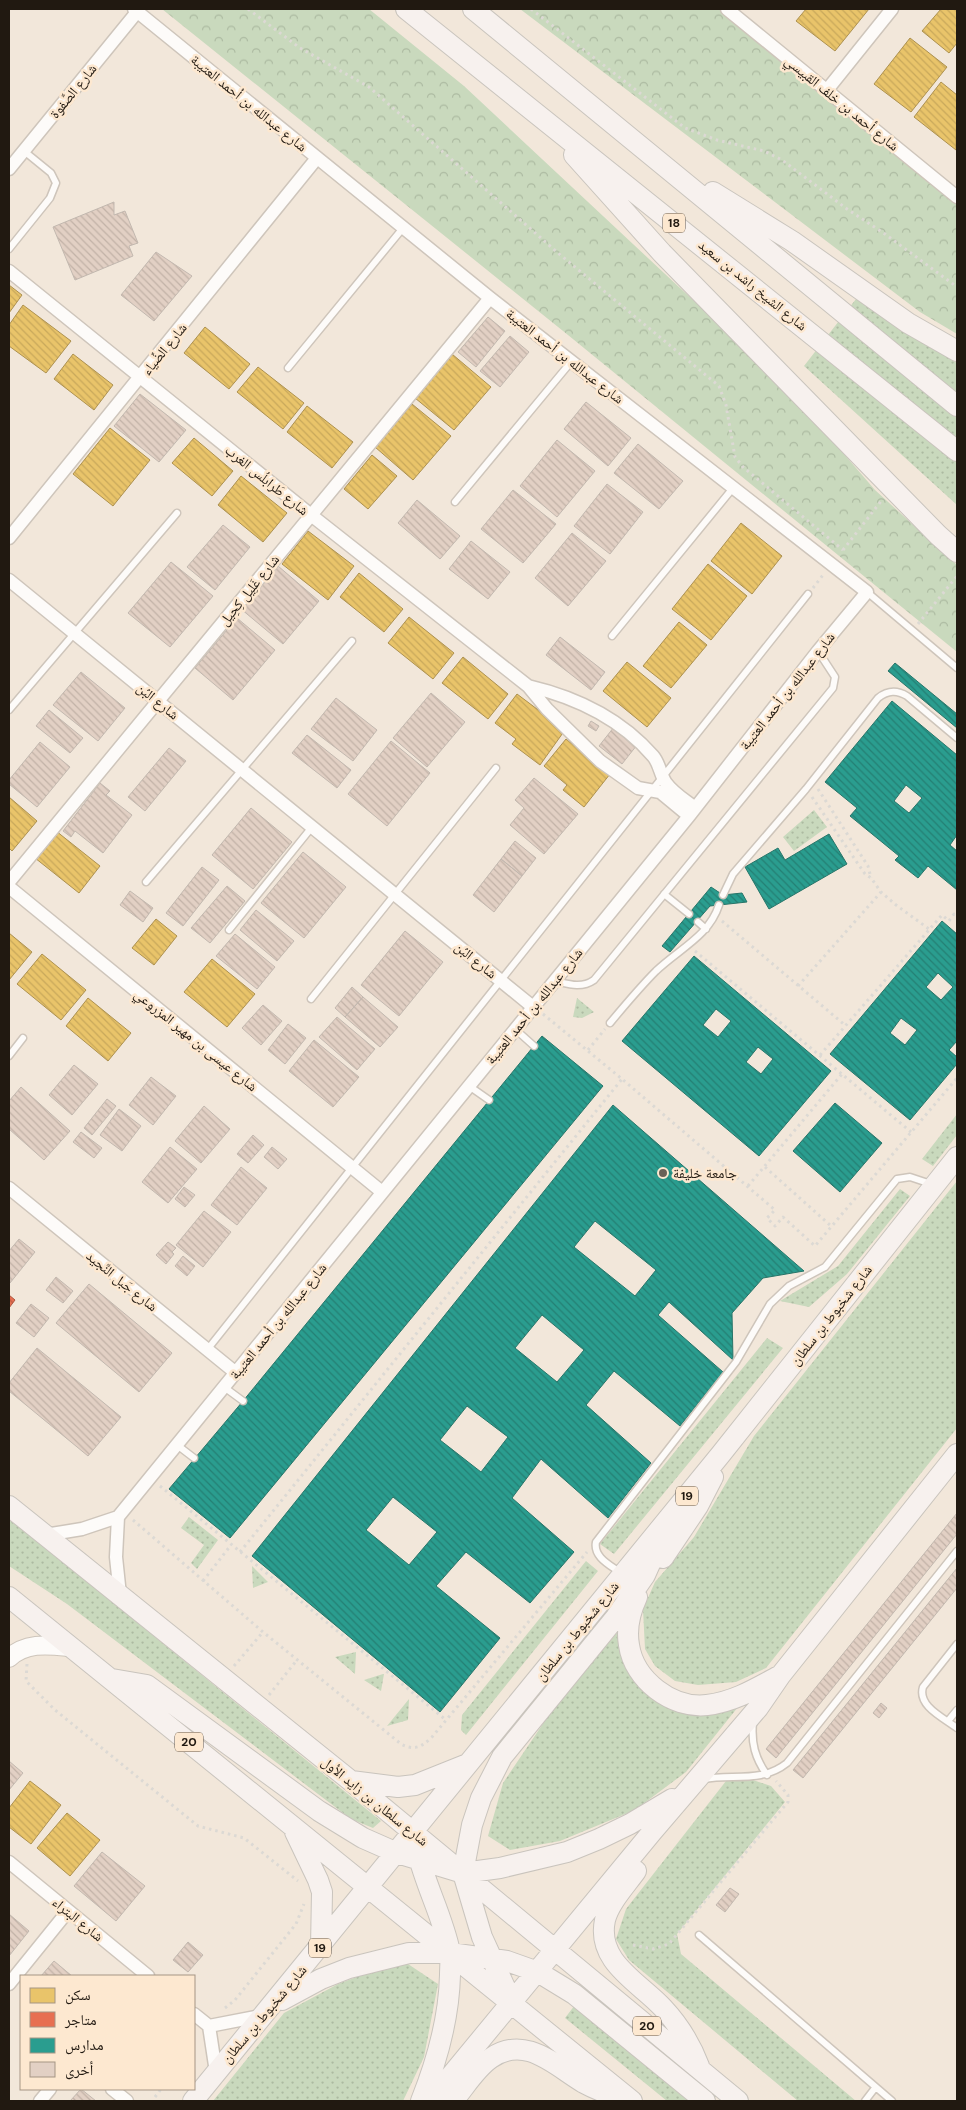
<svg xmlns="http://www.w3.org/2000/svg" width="966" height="2110" font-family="'DM Sans','Noto Naskh Arabic',sans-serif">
<defs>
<pattern id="grass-dots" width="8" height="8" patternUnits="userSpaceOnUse" patternTransform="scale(1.25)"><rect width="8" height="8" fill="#c9d9bd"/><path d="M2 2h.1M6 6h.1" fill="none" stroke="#acbaa1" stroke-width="1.8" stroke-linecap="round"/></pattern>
<pattern id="forest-crowns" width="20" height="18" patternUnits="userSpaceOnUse" patternTransform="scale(1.25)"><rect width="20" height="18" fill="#c9d9bd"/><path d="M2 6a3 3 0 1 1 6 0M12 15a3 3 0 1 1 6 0" fill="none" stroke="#acbaa1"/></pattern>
<pattern id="homes-back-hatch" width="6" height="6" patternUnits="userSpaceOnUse" patternTransform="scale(1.25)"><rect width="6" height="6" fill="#e9c46a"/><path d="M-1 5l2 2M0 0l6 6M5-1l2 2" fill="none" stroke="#c8a85b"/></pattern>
<pattern id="shops-back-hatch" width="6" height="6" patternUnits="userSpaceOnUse" patternTransform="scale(1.25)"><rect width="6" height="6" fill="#e76f51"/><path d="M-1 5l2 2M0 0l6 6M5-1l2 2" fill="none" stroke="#bb5a42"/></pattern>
<pattern id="schools-back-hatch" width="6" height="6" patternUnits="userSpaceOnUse" patternTransform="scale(1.25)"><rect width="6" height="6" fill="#2a9d8f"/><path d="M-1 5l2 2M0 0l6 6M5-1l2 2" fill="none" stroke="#247f73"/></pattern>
<pattern id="building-back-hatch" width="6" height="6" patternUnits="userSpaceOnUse" patternTransform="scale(1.25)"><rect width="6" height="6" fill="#e2d0c4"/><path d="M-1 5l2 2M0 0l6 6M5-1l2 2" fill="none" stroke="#c2b2a7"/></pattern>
</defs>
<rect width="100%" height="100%" fill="#f2e7da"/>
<path fill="url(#grass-dots)" d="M856,299L957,363V505L804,366Z
M814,810L827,827L794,851L783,837Z
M577,998L594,1012L582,1018L573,1017Z
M957,1114V1135L933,1166L922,1159Z
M957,1181V1428L766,1668L736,1682L698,1685L675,1681L655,1666L645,1649L643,1609L655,1582L694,1537L754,1436Z
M900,1189L910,1196L847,1274L809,1307L780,1301L838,1266Z
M767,1338L783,1348L614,1554L600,1544Z
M189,1517L218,1540L197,1569L191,1563L204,1545L181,1528Z
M9,1518L381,1821L373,1828L351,1819L67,1604L9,1566Z
M586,1561L598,1571L466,1735L461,1730L462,1715Z
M252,1566L268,1582L253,1588Z
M623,1626L647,1692L738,1707L686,1772L635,1810L560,1841L510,1850L488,1836L503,1783L557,1703Z
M356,1652L355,1674L335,1657Z
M384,1674L381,1691L364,1680L383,1674Z
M409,1699L408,1720L387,1726Z
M750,1779L771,1786L785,1802L677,1934L681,1954L856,2101H798L629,1960L616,1939L626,1909L726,1781Z
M402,1960L438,1984L424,2057L403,2101H213L284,2013L338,1984Z
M578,2001L699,2101H667L565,2018Z"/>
<path fill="url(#forest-crowns)" d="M162,9H369L464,86L787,388L875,490L957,565V652L568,335Z
M520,9H719L957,197V334L920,312Z"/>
<path fill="url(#homes-back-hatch)" stroke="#ad914f" d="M806,9H869L835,51L796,21Z
M941,9H957V43L949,53L922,31Z
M910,38L947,67L911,112L874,84Z
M941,82L957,95L956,150L914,117Z
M9,285L22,295L9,313Z
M23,305L71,341L46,373L9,346V325Z
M205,327L250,364L229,389L184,353Z
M73,354L113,385L94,410L54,379Z
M452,354L491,387L454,430L415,398Z
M258,367L304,403L283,429L237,392Z
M412,404L451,436L413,480L375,447Z
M307,406L353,442L332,468L287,432Z
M110,428L150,460L113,506L73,474Z
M194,438L233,471L212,496L172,463Z
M372,455L397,476L368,509L344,489Z
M241,476L287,513L263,542L218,505Z
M741,523L782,556L752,594L711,561Z
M308,531L354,566L328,600L282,564Z
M708,564L747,596L711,640L672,609Z
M359,573L403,609L384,632L340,597Z
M409,617L454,653L433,679L388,643Z
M679,622L707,645L671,688L643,666Z
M463,657L508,694L488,719L442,683Z
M627,662L671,698L647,727L603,691Z
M517,694L565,730L540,765L512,744L516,739L495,723Z
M566,739L610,774L584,807L563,790L567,785L544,766Z
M9,797L37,821L12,851L9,848Z
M56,831L100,866L79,893L35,858Z
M156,919L177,936L154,965L132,948Z
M9,933L32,952L9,980Z
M42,954L86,990L61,1020L17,984Z
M212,959L255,994L227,1027L184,992Z
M88,998L131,1033L108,1061L66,1026Z
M30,1781L61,1805L31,1844L9,1827V1808Z
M67,1813L100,1840L70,1876L37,1848Z"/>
<path fill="url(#shops-back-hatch)" stroke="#ac553e" d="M9,1295L15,1300L9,1308Z"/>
<path fill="url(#schools-back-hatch)" stroke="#277569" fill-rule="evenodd" d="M895,663L957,714V728L888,671Z
M892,701L957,755V835L950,845L957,851V890L928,866L918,878L895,860L899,856L850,816L857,808L825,782ZM906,785L922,798L909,813L894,801Z
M829,834L847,864L769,909L745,867L778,848L785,860Z
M711,887L723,895L742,893L747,902L710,906L670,952L662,946Z
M942,921L957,934V1041L949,1050L957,1057V1064L910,1120L830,1054ZM938,973L953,987L941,1000L926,987ZM901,1018L917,1030L905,1045L890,1033Z
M694,956L831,1071L759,1156L622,1041ZM716,1009L731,1021L718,1037L703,1025ZM758,1047L773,1059L761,1074L746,1062Z
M542,1036L603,1086L230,1538L169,1489L243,1401Z
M835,1103L882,1143L840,1192L793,1151Z
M613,1105L804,1271L763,1278L732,1313L733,1360L669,1302L658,1315L723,1372L680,1426L614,1371L586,1405L651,1463L608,1518L541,1459L512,1498L574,1552L530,1603L466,1552L436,1586L500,1638L440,1712L252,1556ZM595,1221L656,1270L635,1296L574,1247ZM542,1315L584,1350L557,1382L515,1348ZM467,1406L508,1437L481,1472L440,1440ZM393,1497L437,1532L409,1565L366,1530Z"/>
<path fill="url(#building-back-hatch)" stroke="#c2b8af" d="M114,202V215L125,211L138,243L129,246L133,256L75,280L53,227Z
M156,252L192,276L154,321L121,295Z
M488,317L505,331L476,367L458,352Z
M510,336L529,352L500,387L480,371Z
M140,394L186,430L159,462L114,426Z
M586,402L631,438L608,466L564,429Z
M557,440L595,471L557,517L520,486Z
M638,444L683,481L659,509L614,473Z
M607,484L643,512L610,554L574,526Z
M513,490L556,524L523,563L481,529Z
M417,500L460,536L440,559L398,523Z
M223,525L250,547L215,590L187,567Z
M572,533L606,561L568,606L535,578Z
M471,541L510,572L488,599L449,569Z
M171,562L213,596L170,647L128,613Z
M278,566L319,601L283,644L241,609Z
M237,618L275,650L233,700L195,668Z
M560,637L605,672L591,690L546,655Z
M81,672L125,708L98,741L53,705Z
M431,693L465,722L427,767L393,738Z
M336,698L377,730L353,761L311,729Z
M49,710L83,738L70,753L36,726Z
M591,721L599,726L596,731L588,726Z
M614,727L637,745L622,764L599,746Z
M307,735L351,770L337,788L292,753Z
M391,741L430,773L387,826L348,794Z
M40,742L70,767L37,807L9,784V780Z
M169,748L186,761L145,811L128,797Z
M534,778L578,814L544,854L510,825L524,808L515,800Z
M100,783L110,791L106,795L132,815L103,853L75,831L71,837L63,831Z
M251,808L292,842L253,889L212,855Z
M515,841L536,858L522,876L501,859Z
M303,852L346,887L304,938L261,903Z
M501,859L522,876L494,912L473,895Z
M202,867L219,880L183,926L166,913Z
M227,886L245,901L210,943L191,928Z
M130,891L153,908L143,922L120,905Z
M256,910L294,941L277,961L240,930Z
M405,931L443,962L399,1016L361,985Z
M235,934L275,967L257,989L216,956Z
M352,987L363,997L345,1017L335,1008Z
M363,997L398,1027L380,1047L345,1017Z
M263,1005L282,1021L261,1045L242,1028Z
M337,1017L375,1049L357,1070L319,1037Z
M288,1024L306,1038L285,1064L268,1050Z
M314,1040L359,1077L333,1107L289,1071Z
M74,1065L98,1084L72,1115L49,1095Z
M151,1077L176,1096L153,1125L129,1105Z
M21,1087L70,1131L44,1160L9,1129V1101Z
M107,1099L116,1106L92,1135L84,1128Z
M204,1106L230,1129L201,1163L175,1141Z
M119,1109L141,1126L122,1151L100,1135Z
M81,1132L102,1148L94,1158L73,1142Z
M253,1135L264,1145L248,1163L237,1154Z
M170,1147L197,1169L168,1203L142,1182Z
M272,1147L287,1159L278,1169L264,1157Z
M241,1167L267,1188L237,1225L211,1205Z
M184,1187L195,1195L185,1207L175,1199Z
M204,1211L231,1232L203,1267L176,1245Z
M19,1239L35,1252L10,1283L9,1251Z
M168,1242L176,1248L172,1252L174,1254L166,1264L156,1255Z
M183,1256L195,1266L187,1276L175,1266Z
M56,1277L73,1291L63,1303L46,1290Z
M89,1284L172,1353L139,1392L56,1323Z
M31,1304L49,1318L34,1337L16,1323Z
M37,1348L121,1417L88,1456L9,1391V1383Z
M957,1513V1534L776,1758L766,1749Z
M957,1568V1588L803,1778L793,1770Z
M881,1703L887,1708L879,1718L873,1713Z
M9,1761L23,1773L9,1790Z
M102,1852L145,1886L116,1921L74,1886Z
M730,1888L739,1894L725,1912L716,1905Z
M9,1914L29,1931L9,1956Z
M188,1942L203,1955L188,1972L173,1960Z
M54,1961L72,1976H41Z
M81,2089L96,2101H70Z"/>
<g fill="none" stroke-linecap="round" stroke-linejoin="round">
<defs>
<path id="lane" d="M9,249L50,198L56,183L51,173L24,151
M288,368L403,228
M455,502L571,362
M867,592L957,668
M612,636L733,488
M9,710L177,513
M146,882L352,641
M664,894L689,914
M723,895L733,874L806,789L878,698C888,690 897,690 907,696L957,738
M698,922L706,929
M229,930L312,827
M555,981C568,984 581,989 594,980L833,688L835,677L818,651
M311,999L496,768
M610,1023C625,1005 640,987 656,971C679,949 709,936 719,905
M515,1029L534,1046
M9,1056L23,1038
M469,1086L489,1100
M207,1350L808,594
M224,1387L243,1401
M177,1445L194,1458
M621,1573C610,1565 593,1557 596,1542L736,1362L770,1304L789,1286L825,1267L897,1179L910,1177L931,1184
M957,1644L923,1687C917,1706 944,1718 957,1728
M948,1721L957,1710
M753,1722C751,1743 755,1758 767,1775
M704,1779C734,1774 762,1783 787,1763L957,1551
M699,1935L892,2101
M865,2101L875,2088"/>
<path id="street" d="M727,9L957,197
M827,90L892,9
M9,169L137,12
M9,271L311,515L528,686L547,709L600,761L638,788L660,792L689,816
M9,538L317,158
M9,580L533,1007
M528,686C575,697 621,719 653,756C660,764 660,775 666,783C673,793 685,800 695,808
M9,882L490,298
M9,887L382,1192
M9,1188L236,1373
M118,1517L116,1557L120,1595
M45,1535L82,1529L118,1517L689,816L818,651L867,592L490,298L134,9
M9,1862L148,1976
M9,1984L68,1911
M194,2014L209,2026L216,2072
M209,2026L261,2016
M112,2089L127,2101
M40,2101L50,2089"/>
<path id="secondary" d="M9,1658C26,1642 48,1645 70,1647"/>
<path id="primary" d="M406,9L957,451
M473,9L957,406
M574,155L662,253L938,535L957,552
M713,192L792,241L908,323L957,351
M9,1506L351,1781L738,2101
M663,1558L698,1506L713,1477
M9,1597L632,2101
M637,1597C630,1612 626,1628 629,1645C634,1680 672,1709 707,1705C733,1702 755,1689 777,1677
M112,1679L147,1685L319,1811L363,1838L397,1853L463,1873L500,1868L567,1852L599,1839L630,1824L672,1799
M351,1781L398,1787L415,1785L465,1765
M295,1832L318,1880L322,1892L321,1947
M417,1850C425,1885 443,1917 450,1952C451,1959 450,1968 450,1975C449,2019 437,2061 421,2101
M636,1871C626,1885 609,1903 605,1920C596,1962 639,1982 663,2008C679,2025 691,2045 699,2066
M509,1996L482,1937L463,1873L472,1825L481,1798L502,1757L616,1617L645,1575L663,1535
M282,2000L321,1979L349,1968L409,1953H450L507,1961L538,1972L574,1994L705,2101
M193,2101L721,1454L957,1157
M430,2101L652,1832L758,1708L780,1676L957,1454
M453,2101C465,2087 476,2068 491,2058C526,2034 555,2066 584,2083C595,2089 608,2094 620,2097"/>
</defs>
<use href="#lane" stroke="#cec5bb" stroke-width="9"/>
<use href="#street" stroke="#cec5bb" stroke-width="15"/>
<use href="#secondary" stroke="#cec5bb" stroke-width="20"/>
<use href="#primary" stroke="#c9c4bd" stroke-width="22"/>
<path stroke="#dcd9d4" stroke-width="3" stroke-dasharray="2.5 4" stroke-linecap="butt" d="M248,9L300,48L369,87L558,253L719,386L726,405L735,457L743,467L843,550
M531,9L685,128L717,140L764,151L782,160L847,209L885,234L957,287
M843,550L882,500
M813,588L823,575
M918,624L957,576
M818,789L868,866L871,878
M812,797L865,874L871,878L881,892L896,905L929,929
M722,921L846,1026
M695,951L911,1132
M798,986L881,892
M543,1014L622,1079L775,1210L767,1218L775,1226L783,1217L815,1246L957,1078
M588,1050L605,1029
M820,1055L942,915L949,921L954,914L957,916
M765,1167L831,1226
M748,1186L842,1074
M160,1486L446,1720
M133,1520L263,1632L401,1744C414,1751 422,1747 432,1737L587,1552
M240,1552L622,1079
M203,1581L231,1545
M27,1664L26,1681L55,1710L198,1826L244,1838L298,1881
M234,1666L263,1632
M269,1695L297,1660
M633,1945L653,1949L669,1944L788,1802V1795L776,1781
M225,2008L235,2000L296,1924L304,1904
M155,2097L161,2089"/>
<use href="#lane" stroke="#fdfbf9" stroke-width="6"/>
<use href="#street" stroke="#fdfbf9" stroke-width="12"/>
<use href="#secondary" stroke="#fdfbf9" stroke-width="18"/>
<use href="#primary" stroke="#f7f1ee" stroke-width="20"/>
</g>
<circle fill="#6a6157" stroke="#fde8d0" stroke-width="2" cx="663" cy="1173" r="5"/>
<g text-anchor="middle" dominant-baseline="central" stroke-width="5" stroke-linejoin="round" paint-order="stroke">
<g fill="#fde8d0" stroke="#63574a" stroke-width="1">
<rect x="663" y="213.5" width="22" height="19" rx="4"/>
<rect x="676" y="1486.5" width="22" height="19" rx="4"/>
<rect x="175" y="1732.5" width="28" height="19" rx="4"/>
<rect x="309" y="1938.5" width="22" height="19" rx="4"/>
<rect x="633" y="2016.5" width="28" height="19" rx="4"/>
</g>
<g font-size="12" font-weight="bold" fill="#211911">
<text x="674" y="223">18</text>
<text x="687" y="1496">19</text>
<text x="189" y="1742">20</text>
<text x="320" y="1948">19</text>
<text x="647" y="2026">20</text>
</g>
<g font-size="14" fill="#211911" stroke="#fde8d0">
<text transform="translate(73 91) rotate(-51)">شارع الصَّفوة</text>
<text transform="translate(249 103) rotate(39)">شارع عبدالله بن أحمد العتيبة</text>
<text transform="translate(842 103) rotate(39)">شارع أحمد بن خلف القبيسي</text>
<text transform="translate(753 285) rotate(39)">شارع الشيخ راشد بن سعيد</text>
<text transform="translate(164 349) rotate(-51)">شارع الضِّياء</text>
<text transform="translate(565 356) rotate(38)">شارع عبدالله بن أحمد العتيبة</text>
<text transform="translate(267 480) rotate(39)">شارع طَرابلُس الغرب</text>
<text transform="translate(249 590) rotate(-51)">شارع غَلِيل كِحِيل</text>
<text transform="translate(787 691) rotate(-52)">شارع عبدالله بن أحمد العتيبة</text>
<text transform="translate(158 701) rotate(39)">شارع البُن</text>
<text transform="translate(476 960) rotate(39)">شارع البُن</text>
<text transform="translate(534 1006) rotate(-51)">شارع عبدالله بن أحمد العتيبة</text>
<text transform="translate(196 1040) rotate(39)">شارع عيسى بن مهير المزروعي</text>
<text transform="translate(122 1281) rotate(39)">شارع جَبل النِّجيد</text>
<text transform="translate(831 1315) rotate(-52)">شارع شخبوط بن سلطان</text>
<text transform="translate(278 1321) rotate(-51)">شارع عبدالله بن أحمد العتيبة</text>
<text transform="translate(577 1631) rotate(-51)">شارع شخبوط بن سلطان</text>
<text transform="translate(375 1801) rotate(39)">شارع سلطان بن زايد الأول</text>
<text transform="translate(78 1919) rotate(39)">شارع البتراء</text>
<text transform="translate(264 2014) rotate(-50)">شارع شخبوط بن سلطان</text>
</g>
<g font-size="14" fill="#211911" stroke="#fde8d0" text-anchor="start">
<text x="673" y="1173">جامعة خليفة</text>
</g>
</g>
<rect width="966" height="2110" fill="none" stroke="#211911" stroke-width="20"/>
<rect x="20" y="1975" width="175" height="115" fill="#fde8d0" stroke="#a59584"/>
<rect x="30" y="1988" width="25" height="15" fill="#e9c46a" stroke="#a59584"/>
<text x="65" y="2000" font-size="15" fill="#211911">سكن</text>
<rect x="30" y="2012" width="25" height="15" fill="#e76f51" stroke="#a59584"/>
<text x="65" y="2025" font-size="15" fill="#211911">متاجر</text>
<rect x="30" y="2038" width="25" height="15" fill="#2a9d8f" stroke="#a59584"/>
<text x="65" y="2050" font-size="15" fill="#211911">مدارس</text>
<rect x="30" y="2062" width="25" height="15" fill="#e2d0c4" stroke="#a59584"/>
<text x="65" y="2075" font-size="15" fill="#211911">أخرى</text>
</svg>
